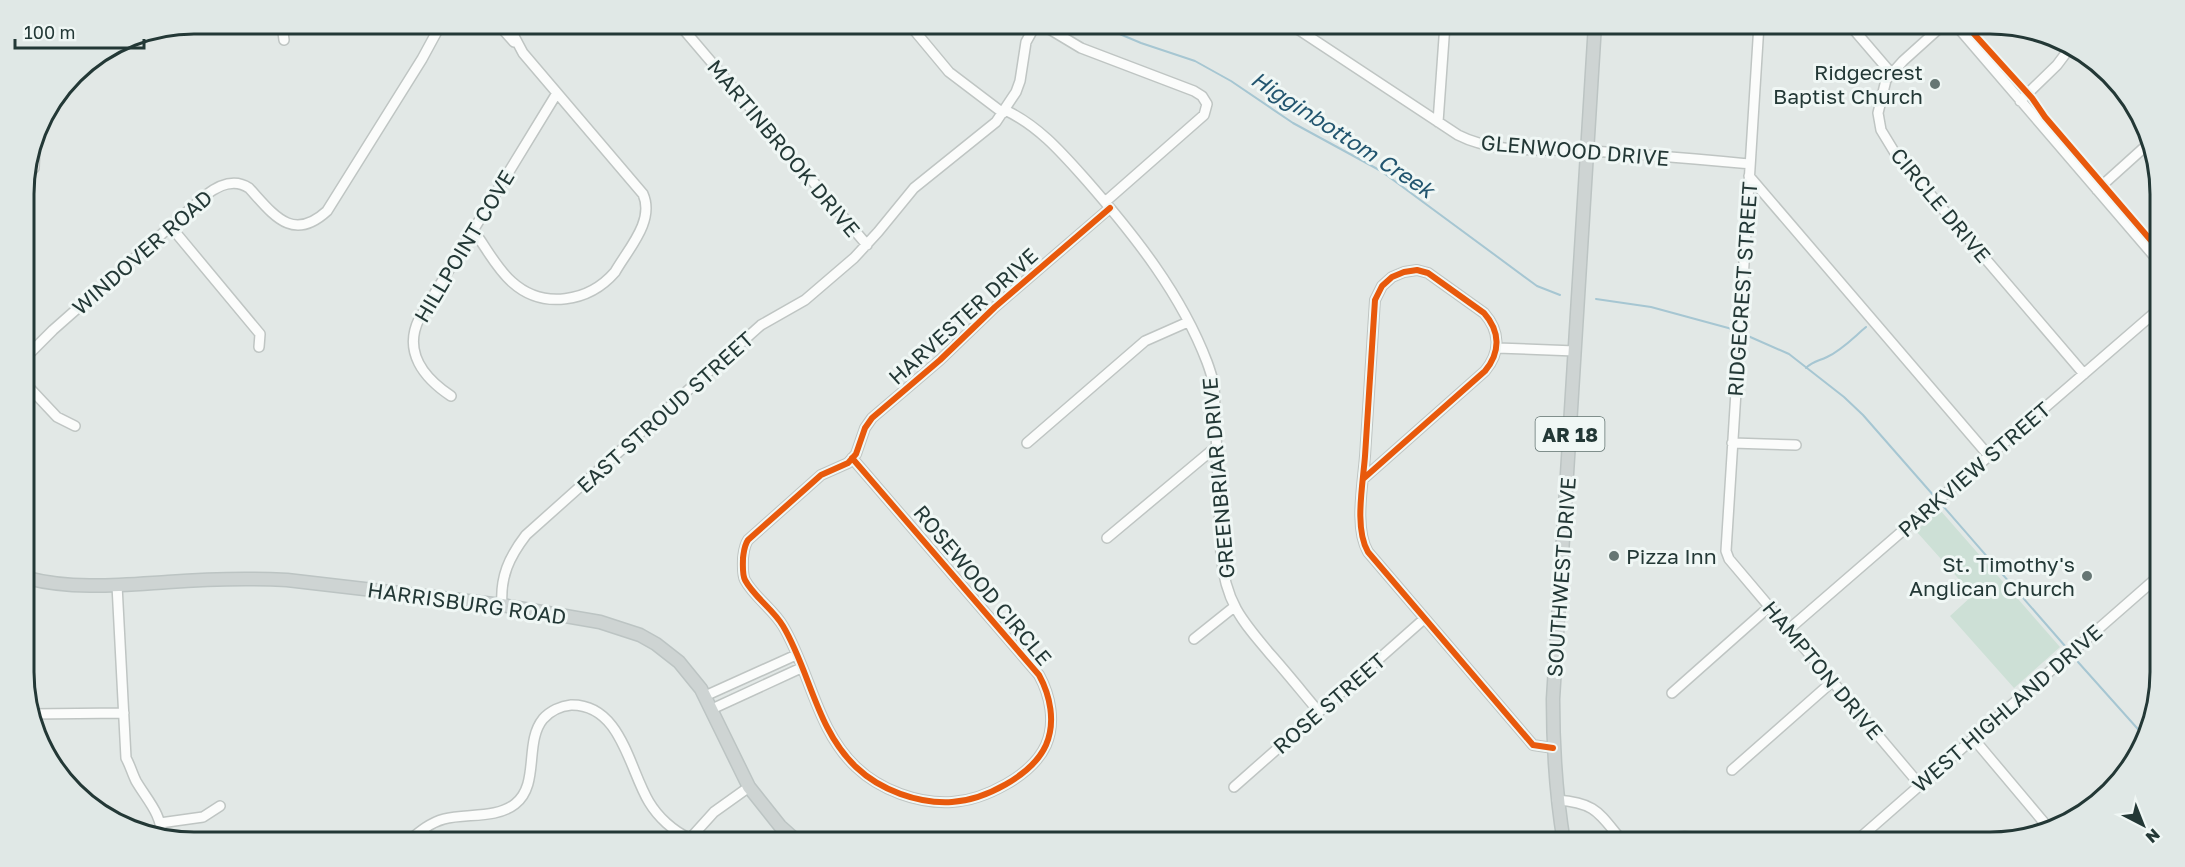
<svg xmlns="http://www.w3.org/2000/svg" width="2185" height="867" font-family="'Golos Text',sans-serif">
<rect width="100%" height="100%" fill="#e2e8e6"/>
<path fill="#cde0d6" d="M1940,510L2060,647L2014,688L1950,616L1973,595L1916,531Z"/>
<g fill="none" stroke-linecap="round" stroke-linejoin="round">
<path stroke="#a6c6d2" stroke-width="2" d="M1096,24L1141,43L1195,61L1231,81L1293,123L1381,171L1537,286L1560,295
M1596,299L1651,307L1732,329
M1748,336L1789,354L1844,397L1863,415L1934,496
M1806,368C1813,361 1819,361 1827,357C1842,350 1854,337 1866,327
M1943,506L2065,646
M2078,662L2145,737"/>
<defs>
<path id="minor" d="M282,24L284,40
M498,24L514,42
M679,24L867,245
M909,24L949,72L1003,113
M1041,24L1081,48L1194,91L1202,96L1207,104L1204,115L1105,202
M1290,24L1458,135C1497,155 1546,148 1589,151C1643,154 1696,159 1750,164
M1759,24L1726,551L1729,559L1920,785
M1849,24L1891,73
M1944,24L1903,61L1886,80L1878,113L1881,130L1895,153L2084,374
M1955,24L2160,263
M2020,101L2057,65L2069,49
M1005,110C1039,126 1062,153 1087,181C1135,236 1181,294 1207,362C1210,370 1212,377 1214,384L1221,554C1225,601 1241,620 1271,655C1287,673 1303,693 1319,712
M1438,122L1445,24
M1749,176L1989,456
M25,179L34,168L35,145
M2097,190L2148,144
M171,227L260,334L259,347
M473,230C486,247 496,268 512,282C543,310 589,302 615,272C628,249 655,221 643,194L523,53L514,36L513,24
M1497,348L1575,351
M25,358L53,330L206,195C219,185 234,178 249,188C273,214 292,243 327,211L422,59L441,24
M25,383L57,417L75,426
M451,396C424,378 403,352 419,319L557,93
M1027,443L1145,341L1188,322
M1732,443L1796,445
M852,458L1039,675C1050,695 1056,722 1046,745C1032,776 984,800 952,802C918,804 880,790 856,767C816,729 810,671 783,626C773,609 754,597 745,580C742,574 743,564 743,558C744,551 744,546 748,540L821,475L848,463L856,454L865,428L872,418L940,360L995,307L1110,208
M1363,479L1485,371C1501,352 1500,331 1484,313L1428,273L1417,270L1404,272L1392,277L1382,286L1375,300L1365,456C1363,484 1354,528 1368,552L1533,745L1553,748
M1107,538L1217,446
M117,585L126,758C130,765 132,773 136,781C147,800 162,814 162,838
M502,605C500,577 509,557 526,535L761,325L805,300L854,258L878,232L914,188L996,122L1016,92L1020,81L1026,42L1036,24
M1788,630L2160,308
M1194,639L1234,607
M1672,693L1769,607
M705,696L796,655
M712,709L801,668
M31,714L124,713
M1973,738L2047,826
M1732,770L1833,681
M1234,787L1424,619
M1557,800C1598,803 1599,814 1624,843
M160,823L203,817L220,806
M406,843C418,833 429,823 444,819C466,813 496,819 515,804C540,785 524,742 543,719C550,711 561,706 571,705C621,704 629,769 649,802C658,817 673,831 689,838
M686,843L714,812L749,787
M1657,843C1675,835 1693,834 1711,843
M1854,843L2161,574"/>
<path id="major" d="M27,578C73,590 121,585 168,582C208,579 247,578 287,580L502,605L600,622L640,635L656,644L679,662L701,689L749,787L780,826L799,843
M1564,843C1556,795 1553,748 1553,699L1595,24"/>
</defs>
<use href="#minor" stroke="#bfc5c3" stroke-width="12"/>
<use href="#major" stroke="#bcc4c3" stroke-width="15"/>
<use href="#minor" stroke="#fbfcfb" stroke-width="9"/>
<use href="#major" stroke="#ced4d3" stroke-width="12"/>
<defs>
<path id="cycleway" d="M1965,24L2032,98L2045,117L2160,251
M852,458L1039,675C1050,695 1056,722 1046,745C1032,776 984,800 952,802C918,804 880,790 856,767C816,729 810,671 783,626C773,609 754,597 745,580C742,574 743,564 743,558C744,551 744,546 748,540L821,475L848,463L856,454L865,428L872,418L940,360L995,307L1110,208
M1363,479L1485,371C1501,352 1500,331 1484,313L1428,273L1417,270L1404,272L1392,277L1382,286L1375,300L1365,456C1363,484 1354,528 1368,552L1533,745L1553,748"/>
</defs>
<use href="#cycleway" stroke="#f0f7f5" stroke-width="10"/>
<use href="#cycleway" stroke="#e8590c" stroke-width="6"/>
</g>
<g fill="#667674" stroke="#f0f7f5" stroke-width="2">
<circle cx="1935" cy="84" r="6"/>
<circle cx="1614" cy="556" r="6"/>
<circle cx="2087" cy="576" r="6"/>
</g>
<g text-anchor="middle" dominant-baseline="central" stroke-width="6" stroke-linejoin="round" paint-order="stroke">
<rect fill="#f0f7f5" stroke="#60716f" stroke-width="1.5" x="1535.5" y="417" width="69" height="34" rx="4.5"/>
<g font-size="20" font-weight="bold" fill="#233836">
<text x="1570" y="434">AR 18</text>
</g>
<g font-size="21" fill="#233836" stroke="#f0f7f5" text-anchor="end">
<text x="1923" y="72">Ridgecrest<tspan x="1923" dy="24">Baptist Church</tspan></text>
<text x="1626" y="556" text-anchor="start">Pizza Inn</text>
<text x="2075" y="564">St. Timothy's<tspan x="2075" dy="24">Anglican Church</tspan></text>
</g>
<g font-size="21" fill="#233836" stroke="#f0f7f5">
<text transform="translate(784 148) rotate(50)">MARTINBROOK DRIVE</text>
<text transform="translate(1575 150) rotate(5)">GLENWOOD DRIVE</text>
<text transform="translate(1941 205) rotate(50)">CIRCLE DRIVE</text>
<text transform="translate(464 246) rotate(-59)">HILLPOINT COVE</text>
<text transform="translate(142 252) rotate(-41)">WINDOVER ROAD</text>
<text transform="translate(1742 289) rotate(-86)">RIDGECREST STREET</text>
<text transform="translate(963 316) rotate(-42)">HARVESTER DRIVE</text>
<text transform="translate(665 412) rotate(-42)">EAST STROUD STREET</text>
<text transform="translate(1974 469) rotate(-41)">PARKVIEW STREET</text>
<text transform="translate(1218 478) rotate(-95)">GREENBRIAR DRIVE</text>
<text transform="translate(1561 577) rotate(-86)">SOUTHWEST DRIVE</text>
<text transform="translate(983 585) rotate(50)">ROSEWOOD CIRCLE</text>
<text transform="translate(467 603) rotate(8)">HARRISBURG ROAD</text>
<text transform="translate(1823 670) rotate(50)">HAMPTON DRIVE</text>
<text transform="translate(1329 703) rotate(-41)">ROSE STREET</text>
<text transform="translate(2007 708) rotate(-41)">WEST HIGHLAND DRIVE</text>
</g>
<g font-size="22" font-style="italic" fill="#22556f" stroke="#f0f7f5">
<text transform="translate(1343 134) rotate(33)">Higginbottom Creek</text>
</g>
</g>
<path d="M0 0H2185V867H0ZM194 34H1990A160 160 0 0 1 2150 194V672A160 160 0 0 1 1990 832H194A160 160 0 0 1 34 672V194A160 160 0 0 1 194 34Z" fill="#e0e8e6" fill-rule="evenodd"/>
<path fill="none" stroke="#233836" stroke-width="3" d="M194 34H1990A160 160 0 0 1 2150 194V672A160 160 0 0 1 1990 832H194A160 160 0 0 1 34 672V194A160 160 0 0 1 194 34Z"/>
<g transform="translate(2143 825) rotate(138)" stroke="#f0f7f5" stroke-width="4.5" paint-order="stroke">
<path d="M0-4.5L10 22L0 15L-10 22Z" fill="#233836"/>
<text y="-9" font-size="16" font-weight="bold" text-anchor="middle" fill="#233836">N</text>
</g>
<path d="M15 39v9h129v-9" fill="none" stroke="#233836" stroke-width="3"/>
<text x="24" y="39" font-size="18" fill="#233836" stroke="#f0f7f5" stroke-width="4.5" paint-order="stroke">100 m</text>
</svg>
